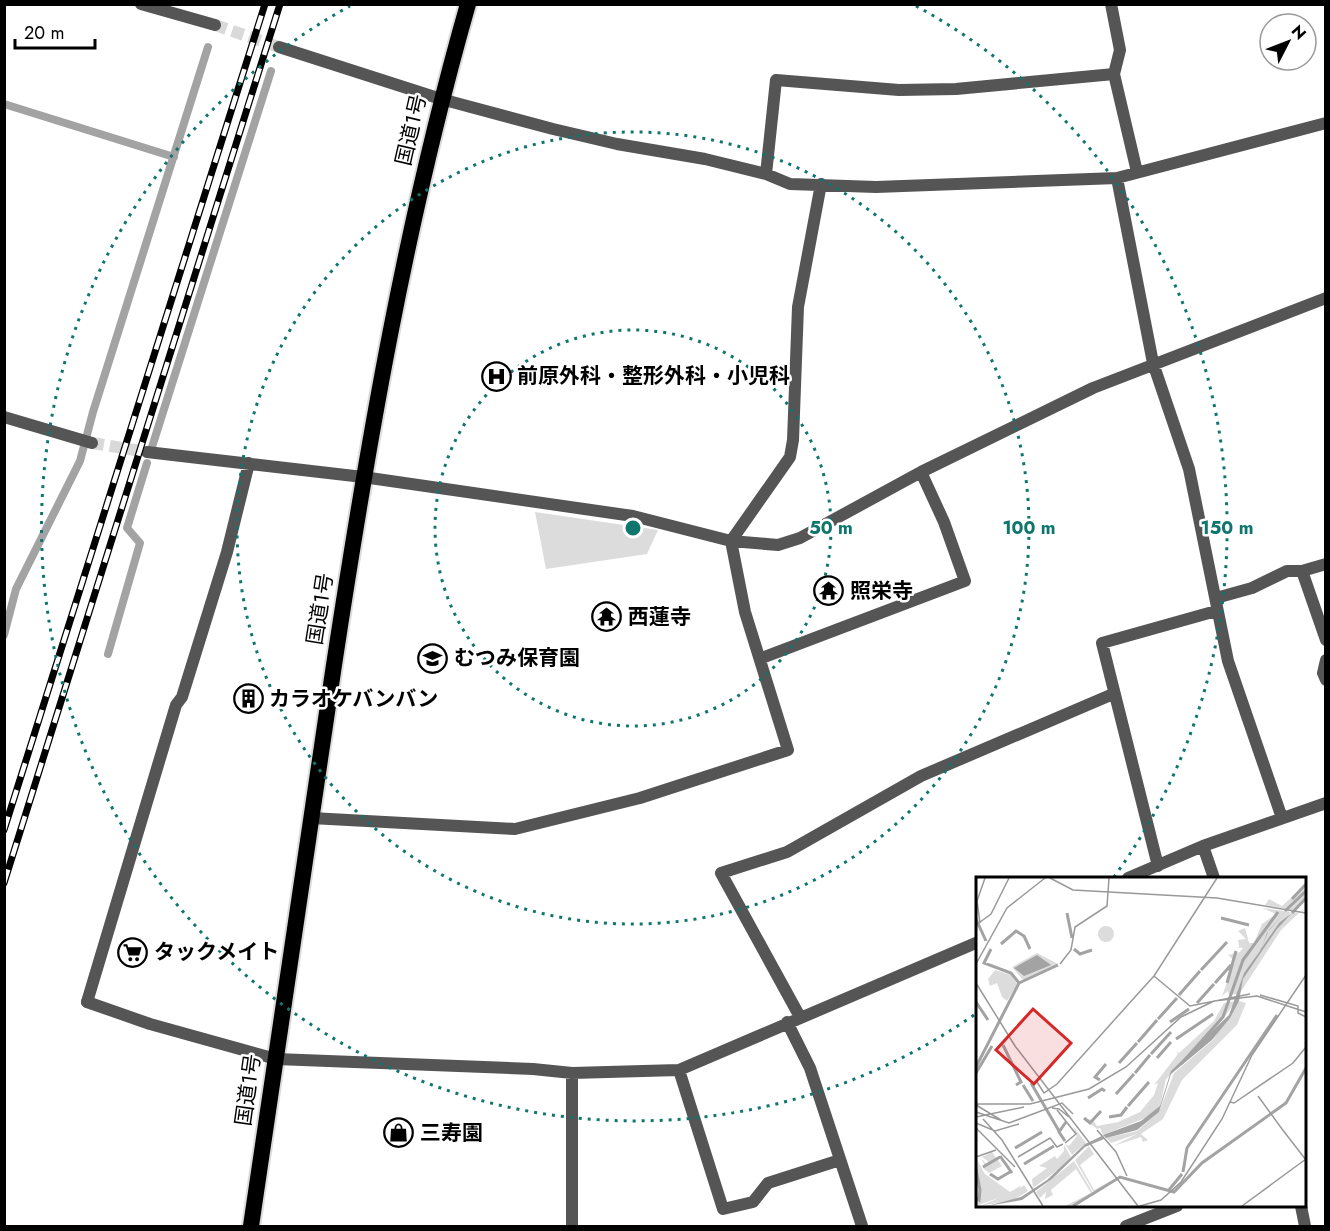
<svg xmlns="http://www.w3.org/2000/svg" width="1330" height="1231" font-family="Jost,'Noto Sans JP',sans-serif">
<rect width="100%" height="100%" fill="#fff"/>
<path fill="#dcdcdc" d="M535,512L658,530L647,554L546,569Z"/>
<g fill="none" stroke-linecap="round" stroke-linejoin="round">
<path stroke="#a3a3a3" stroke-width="8" d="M4,104L174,157
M152,447L271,71
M4,635L16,589L80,461L93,412L208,47
M108,654L140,543L127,528L147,463"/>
<path stroke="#d9d9d9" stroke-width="12" stroke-dasharray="12 6" stroke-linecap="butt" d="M215,25L279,47
M92,443L147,452"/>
<defs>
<path id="trunk" d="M251,1226C278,1039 306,852 334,665C368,442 406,221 468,4"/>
</defs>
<use href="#trunk" stroke="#dbdbdb" stroke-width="20"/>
<path stroke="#555" stroke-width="12" d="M141,4L215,25
M1111,4L1120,50L1114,74L1137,172
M279,47L441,99L553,129L617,144L705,159L766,174L790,184L876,187L1117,178L1326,123
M766,174L776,80L899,90L956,89L1114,74
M1117,178L1153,363L1189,469L1228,661L1282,818
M4,417L92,443
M147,452L363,477L633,516L731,541L778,545L800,538L921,472L1093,388L1326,298
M1302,571L1326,640
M1216,598L1252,588L1287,571H1302L1326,564
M762,658L965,581L944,522L921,472
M1326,660L1323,673L1326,680
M311,818L515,829L640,798L788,750L745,612L731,541L790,457L793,440L798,307L821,184
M1203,846L1214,878
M1158,866L1102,643L1216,611
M1128,878L1203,846L1326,803
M87,1002L176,705L182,697L227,552L249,463
M800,1017L721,873L787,852L921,776L1113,694
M787,1022L810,1068L862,1226
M276,1059L533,1069L572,1073L679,1070L978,942
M679,1070L723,1209L753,1202L768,1183L840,1160
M1301,1206L1305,1226
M572,1226V1073
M1126,1226L1177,1206"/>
<path stroke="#555" stroke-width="12" d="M87,1002L150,1024L276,1059"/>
<use href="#trunk" stroke="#000" stroke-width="16"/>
<defs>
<path id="rail" d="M4,830L265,4
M4,883L280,4"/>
</defs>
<use href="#rail" stroke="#000" stroke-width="7"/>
<use href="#rail" stroke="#fff" stroke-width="4.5" stroke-dasharray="14" stroke-linecap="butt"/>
</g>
<g fill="none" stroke="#0f766e" stroke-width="3" stroke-dasharray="3 6">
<circle cx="633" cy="528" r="198"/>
<circle cx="633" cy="528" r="396"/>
<path d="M974 1015A594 594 0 1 1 350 6M916 6A594 594 0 0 1 1114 877"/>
</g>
<defs>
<symbol id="hospital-ring" viewBox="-11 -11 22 22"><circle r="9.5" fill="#fff" stroke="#000" stroke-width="1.5"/><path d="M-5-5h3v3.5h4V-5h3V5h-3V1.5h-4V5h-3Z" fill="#000"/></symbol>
<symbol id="temple-ring" viewBox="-11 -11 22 22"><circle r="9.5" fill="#fff" stroke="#000" stroke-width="1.5"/><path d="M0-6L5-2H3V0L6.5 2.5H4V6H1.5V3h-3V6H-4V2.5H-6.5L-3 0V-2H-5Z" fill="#000"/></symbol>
<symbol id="school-ring" viewBox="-11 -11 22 22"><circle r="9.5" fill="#fff" stroke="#000" stroke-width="1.5"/><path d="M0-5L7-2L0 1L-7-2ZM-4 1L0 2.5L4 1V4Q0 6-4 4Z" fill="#000"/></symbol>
<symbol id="building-ring" viewBox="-11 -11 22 22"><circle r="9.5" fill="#fff" stroke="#000" stroke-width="1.5"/><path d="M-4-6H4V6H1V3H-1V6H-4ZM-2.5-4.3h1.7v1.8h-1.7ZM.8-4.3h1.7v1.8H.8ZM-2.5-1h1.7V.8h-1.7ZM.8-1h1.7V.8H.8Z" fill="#000"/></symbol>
<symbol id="supermarket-ring" viewBox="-11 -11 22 22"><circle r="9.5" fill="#fff" stroke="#000" stroke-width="1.5"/><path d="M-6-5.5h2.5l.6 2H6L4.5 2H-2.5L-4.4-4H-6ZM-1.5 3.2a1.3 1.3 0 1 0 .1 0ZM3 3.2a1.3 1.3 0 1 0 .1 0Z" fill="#000"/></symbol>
<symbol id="shop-ring" viewBox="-11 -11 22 22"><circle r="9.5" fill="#fff" stroke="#000" stroke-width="1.5"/><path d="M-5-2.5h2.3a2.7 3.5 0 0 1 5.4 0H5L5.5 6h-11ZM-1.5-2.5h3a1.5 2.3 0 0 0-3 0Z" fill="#000"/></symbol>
</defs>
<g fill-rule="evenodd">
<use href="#hospital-ring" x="480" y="360" width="33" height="33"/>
<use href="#temple-ring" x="812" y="574" width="33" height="33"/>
<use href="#temple-ring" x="590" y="600" width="33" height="33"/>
<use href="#school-ring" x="416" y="642" width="33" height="33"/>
<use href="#building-ring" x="232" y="682" width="33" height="33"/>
<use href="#supermarket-ring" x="116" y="936" width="33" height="33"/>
<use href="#shop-ring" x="382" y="1116" width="33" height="33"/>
</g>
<g text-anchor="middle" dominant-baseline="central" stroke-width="5" stroke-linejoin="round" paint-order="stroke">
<g font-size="21" fill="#000" stroke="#fff">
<text transform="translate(411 130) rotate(-77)">国道1号</text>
<text transform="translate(320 609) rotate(-81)">国道1号</text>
<text transform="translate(248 1090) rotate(-82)">国道1号</text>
</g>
<g font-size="21" font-weight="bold" fill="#000" stroke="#fff" text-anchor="start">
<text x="517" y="376">前原外科・整形外科・小児科</text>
<text x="850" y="591">照栄寺</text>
<text x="628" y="617">西蓮寺</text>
<text x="454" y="658">むつみ保育園</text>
<text x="269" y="699">カラオケバンバン</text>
<text x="154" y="952">タックメイト</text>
<text x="420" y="1133">三寿園</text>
</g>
</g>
<g transform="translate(976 877)">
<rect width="330" height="330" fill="#fff"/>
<path d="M330,7V20L317,33L289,28L293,22L306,29ZM287,31L315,35L268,96L261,117L253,118L252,114L246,119L259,84L252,78L264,75L267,71L259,70H263L262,63L270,62L262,54L269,51L273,66H278L286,47L300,37ZM317,35L323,36L305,53L264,116L267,102L301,52ZM122 57a8 8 0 1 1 16 0a8 8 0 1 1-16 0ZM61,76L82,87L47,103L36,90ZM19,93L35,98L41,107L31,124L26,120L21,106L14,109L12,102ZM260,124L236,157L190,202L184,229L174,239L127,258L124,251L121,252L107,241L117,243L121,249L142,245L129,251L164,235L178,218L182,206L178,208L202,177L200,174L203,176L238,144L248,126ZM263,124L270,126L261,148L206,203L187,242L165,257L172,263L167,265L165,260L137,269L161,257L135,266L130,261L161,254L183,235L198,196L237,163ZM97,249L110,266L96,278L89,267L93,269L101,259ZM88,268L95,280L90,287L57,311L56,302L71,291L63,289L79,279L81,282L88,274ZM113,269L118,277L104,288L118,313L137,303L118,316L99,283ZM16,275L26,289L13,296L7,291L9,289L5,281L11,288L12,284L6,280ZM0,281L9,297L34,315L46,308L43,312L48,308L52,314L37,323L4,329L25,320L0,329ZM98,284L117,316L96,329H89L115,316L100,292L75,313L77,318L69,322L70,315L64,321L60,315Z" fill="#dcdcdc"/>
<path d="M310,34L291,56L285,72L303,46L317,35L301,52L267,102L263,124L254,141L236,163L195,197L183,235L161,253L130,261L127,258L165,244L184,229L195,194L253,138L268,96L284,74L293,53ZM61,78L75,88L48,99L38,91ZM126,259L128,262L109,270L76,302L46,323L11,329L45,320L71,303L109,267Z" fill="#a3a3a3"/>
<path fill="none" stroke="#a3a3a3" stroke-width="3" d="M316,22L330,7M309,34L330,14M91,36L96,61M316,36L330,21M245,41L273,48M0,42L10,64M25,67L40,54L48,59L54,72M15,72L8,86L35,96L43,106M98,72L104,77L116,73M225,93L251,65M43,106L82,88M239,106L255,88M251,106L260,74M203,118L224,94M0,125L12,143M221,126L238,107M182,142L201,121M194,145L213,132M200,162L237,137M284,163L301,138M162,165L181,143M27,168L45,205L40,208M175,177L195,155M181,181L195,165M143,186L161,166M205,187L247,140L267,83L302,35M0,190L43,106M0,196L16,169M159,196L174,178M124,203L119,200L130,187M55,206L83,254M47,208L57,224M140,217L158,197M112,221L126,212L129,214M152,229L173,205M133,240L145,238L151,230M108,241L114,246L125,234M89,264L83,255L90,245M39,271L66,255M24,279L36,296M48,287L78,269M7,290L24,280M0,292L4,313L3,323L0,321M207,295L211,271L284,163M14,297L22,302L34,295M192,314L206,297M97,329L144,300L198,315L226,286L310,226L330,191"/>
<path fill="none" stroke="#999" stroke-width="1.5" d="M74,1L97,13L241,21L330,36M4,46L1,24L9,1M0,48L15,37L33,1M0,87L31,31L69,1M84,87L95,73L99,50L131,29L133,1M178,99L214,129L274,117M0,106L39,169L162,329M284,118L322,129V136L330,140M61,205L68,216L81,207L158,121L178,99L241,1M282,219L306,252M254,225L258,226L317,186L330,170M0,227H54L113,212L150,190L205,140L238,124L281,119L330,135M0,228L25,243M76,231L83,232L93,240M81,233L100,257L89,266M0,235L33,246L86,226L97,237M0,240L48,230M7,242L26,263L67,329M0,246L19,254L43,247M0,251L39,290M306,252L330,283M121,253L140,275L151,299M0,280L20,273M42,280L74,261L81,270L87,267M164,329L185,323L205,305L246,242L276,178L330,98M266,329L330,282"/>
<path fill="#d62828" fill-opacity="0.15" stroke="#d62828" stroke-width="3" d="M57,132L95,166L58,207L20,173Z"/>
<rect width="330" height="330" fill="none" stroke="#000" stroke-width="3"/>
</g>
<circle cx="633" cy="528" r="9" fill="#0f766e" stroke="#fff" stroke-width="3"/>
<g font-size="18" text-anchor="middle" font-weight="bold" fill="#0f766e" stroke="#fff" stroke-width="5" stroke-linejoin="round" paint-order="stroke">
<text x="831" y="534">50 m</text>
<text x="1029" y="534">100 m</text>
<text x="1227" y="534">150 m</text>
</g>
<rect width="1330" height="1231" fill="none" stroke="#000000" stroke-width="12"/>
<g transform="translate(1288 42) rotate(48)"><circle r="28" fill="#ffffff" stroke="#999999" stroke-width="1.5"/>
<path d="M0-4.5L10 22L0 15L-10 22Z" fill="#000000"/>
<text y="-9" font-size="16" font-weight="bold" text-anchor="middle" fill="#000000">N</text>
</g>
<path d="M15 39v9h80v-9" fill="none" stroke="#000000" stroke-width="3"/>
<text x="24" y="39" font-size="18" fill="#000000" stroke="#ffffff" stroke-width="4.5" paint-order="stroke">20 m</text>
</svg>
